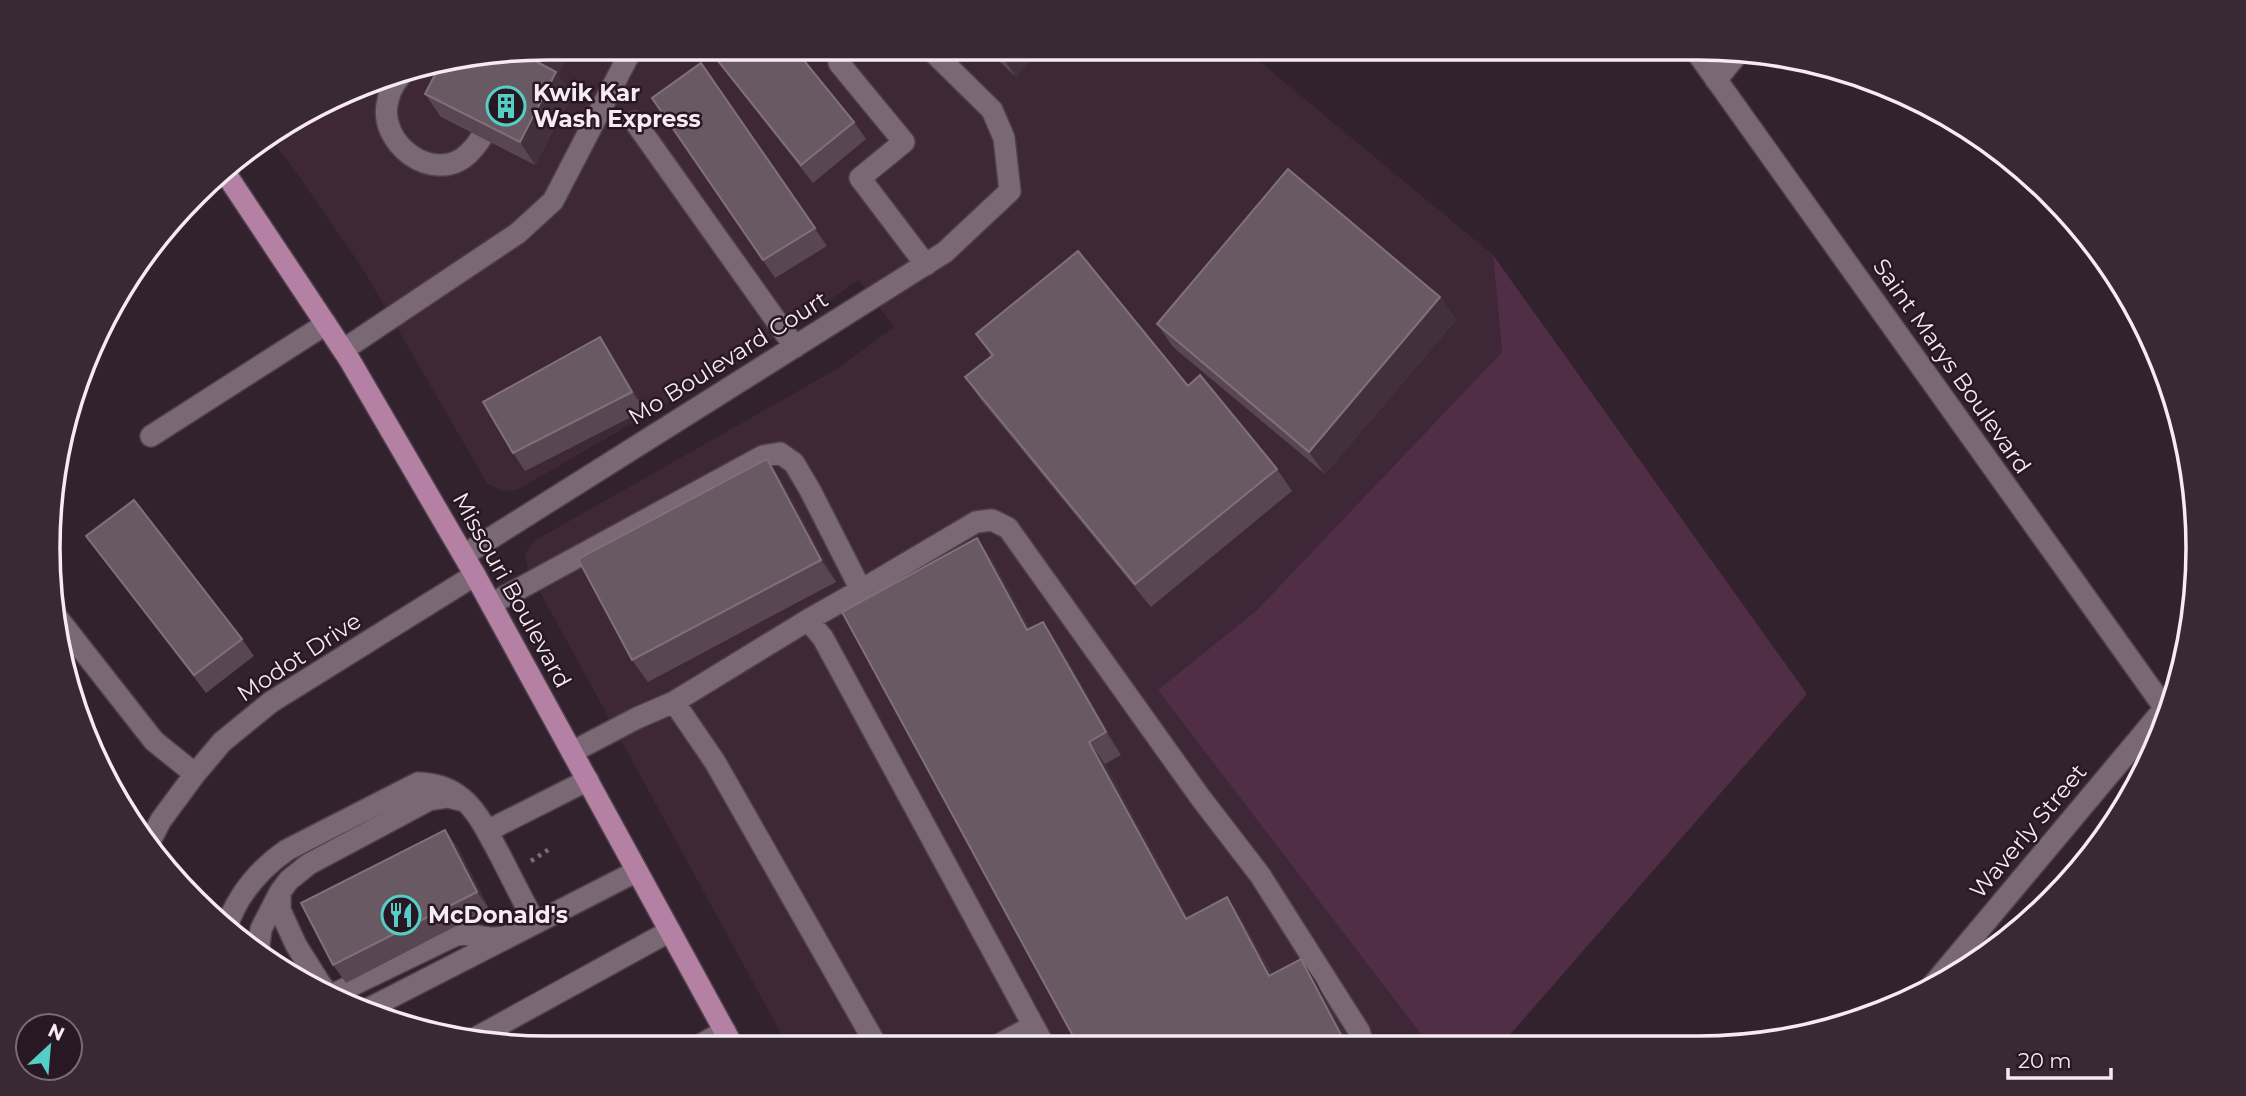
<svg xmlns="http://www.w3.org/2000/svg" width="2246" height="1096" font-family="Montserrat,sans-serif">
<rect width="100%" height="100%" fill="#32222d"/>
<path fill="#3e2837" d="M548,47H1242L1493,255L1502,352L1256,611L1159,690L1430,1046L789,1048L528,570L525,554L534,541L837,369L894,327L859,280L738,362L517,490L503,491L487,483L363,269L296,172L269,137L387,74Z"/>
<path fill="#502e46" d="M1493,255L1807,694L1501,1045L1430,1046L1158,690L1256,611L1502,352Z"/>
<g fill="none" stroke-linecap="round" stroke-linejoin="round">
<defs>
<path id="minor" d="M1693,47L2169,714
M839,63L904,142L860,178L926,265
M404,71C397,80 390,89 388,100C376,143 434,186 468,154C481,142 487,127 495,112
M1716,80L1740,51
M635,122L795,347
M343,350L518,233L553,201L633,47
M151,436L326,324
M464,555L945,252L1010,191L1004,138L992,110L928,47
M861,590L976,522L992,520L1008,528L1200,797L1260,875L1359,1031L1364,1046
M491,604L763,456L780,453L794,463L810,490L861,590L808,620
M52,611L154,741L195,774
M674,702L808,620L823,638L1045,1047
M572,752L637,718L674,702L715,762L878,1048
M465,801L448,797L429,800L309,864L289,880L280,892V910L296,945L321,985L326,991L334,994L456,935C479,932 485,943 511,935
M487,831L588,780
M150,841L161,820L195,774L222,742L271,702L475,575
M226,929C237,895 258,870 287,850L418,783C468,784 481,821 502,859C513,881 524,902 535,923
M258,954L261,929L279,894
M1932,986L2164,709
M362,1012L637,871
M470,1041L670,931
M994,1047L1033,1026
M695,1048L725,1031"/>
<path id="major" d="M224,171L349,359L475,575L734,1048"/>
</defs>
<use href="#minor" stroke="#4e414a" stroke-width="24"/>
<use href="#major" stroke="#4e414a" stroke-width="24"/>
<path stroke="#7b6d76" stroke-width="4.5" stroke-dasharray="3.5 5" stroke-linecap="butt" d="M531,861L551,848"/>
<use href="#minor" stroke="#7b6875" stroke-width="21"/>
<use href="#major" stroke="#b481a4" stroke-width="21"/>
</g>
<path fill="#584752" d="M548,47H572L558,75L572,95L535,165L441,117L425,94Z
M706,47H816L803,59L854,122L866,139L813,183Z
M984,47H1042L1016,77Z
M701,63L827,246L775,278L652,98Z
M1440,297L1456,320L1325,474L1173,347L1157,324Z
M976,334L1188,386L1277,469L1292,491L1151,607L981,400L965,377L991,356Z
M600,337L612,355L645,410L525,471L513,453Z
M85,359L94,371L77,384Z
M767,459L782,482L836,582L648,682L632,660Z
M86,536L242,639L254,656L206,693Z
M977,538L993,561L1030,629L1059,645L1121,755L1105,764L1188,918L1227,897L1242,920L1272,974L1301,959L1316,981L1350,1046L1079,1047Z
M445,830L458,848L489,909L346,983L333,965Z"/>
<path fill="#42313c" d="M548,47H572L558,75L572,95L535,165L520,142L537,62L545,48Z
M1007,47H1042L1016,77L1001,55Z
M1440,297L1456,320L1325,474L1309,452Z
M600,337L612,355L645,410L632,392Z
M767,459L782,482L836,582L821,560Z
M977,538L993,561L1043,652L1027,630Z
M1043,622L1059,645L1121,755L1106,732Z
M1089,742L1105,764L1201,942L1186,919Z
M445,830L458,848L489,909L477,892Z
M1227,897L1242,920L1285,998L1269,976Z
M1301,959L1316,981L1350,1046H1348L1341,1035Z"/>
<path fill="#695963" stroke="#7f707a" stroke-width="2" d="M707,47H793L854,122L801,165Z
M992,47H1007L1001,55Z
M545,48L537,62L556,72L520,142L425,94L440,65Z
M701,63L815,228L763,260L652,98Z
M1288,169L1440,297L1309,452L1157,324Z
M1078,251L1188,386L1200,375L1277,469L1135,584L965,377L993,355L976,334Z
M600,337L632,392L513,453L483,402Z
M767,459L821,560L632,660L578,559Z
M134,500L242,639L194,675L86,536Z
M977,538L1027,630L1043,622L1106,732L1089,742L1186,919L1227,897L1269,976L1301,959L1341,1035L1327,1044V1046L1079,1047L842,612Z
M445,830L477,892L333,965L301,903Z"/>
<defs>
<symbol id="building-ring" viewBox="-11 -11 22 22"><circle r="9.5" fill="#281823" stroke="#55cec5" stroke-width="1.5"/><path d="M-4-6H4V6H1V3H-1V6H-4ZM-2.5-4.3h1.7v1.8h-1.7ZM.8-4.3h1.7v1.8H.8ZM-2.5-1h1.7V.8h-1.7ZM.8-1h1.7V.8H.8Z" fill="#55cec5"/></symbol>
<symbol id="restaurant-ring" viewBox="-11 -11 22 22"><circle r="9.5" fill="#281823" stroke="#55cec5" stroke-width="1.5"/><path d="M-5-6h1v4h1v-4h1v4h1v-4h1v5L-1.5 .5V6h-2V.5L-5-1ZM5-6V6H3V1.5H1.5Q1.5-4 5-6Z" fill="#55cec5"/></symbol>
</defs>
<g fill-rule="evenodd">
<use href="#building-ring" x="484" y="84" width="44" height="44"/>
<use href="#restaurant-ring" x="379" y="893" width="44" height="44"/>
</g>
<g text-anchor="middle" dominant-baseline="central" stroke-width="5" stroke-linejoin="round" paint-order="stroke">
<g font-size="23" font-weight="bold" fill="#f6ebf2" stroke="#281823" text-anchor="start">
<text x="533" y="93">Kwik Kar<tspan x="533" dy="26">Wash Express</tspan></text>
<text x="428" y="915">McDonald's</text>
</g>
<g font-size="23" fill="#f6ebf2" stroke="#281823">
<text transform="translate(728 358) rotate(-32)">Mo Boulevard Court</text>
<text transform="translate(1952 366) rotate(55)">Saint Marys Boulevard</text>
<text transform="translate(512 590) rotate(61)">Missouri Boulevard</text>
<text transform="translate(299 657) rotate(-33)">Modot Drive</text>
<text transform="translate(2028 831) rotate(-50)">Waverly Street</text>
</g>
</g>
<path d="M0 0H2246V1096H0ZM548 60H1698A488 488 0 0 1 2186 548V548A488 488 0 0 1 1698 1036H548A488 488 0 0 1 60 548V548A488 488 0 0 1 548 60Z" fill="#382934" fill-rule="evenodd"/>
<path fill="none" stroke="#f6ebf2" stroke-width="3.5" d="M548 60H1698A488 488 0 0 1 2186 548V548A488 488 0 0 1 1698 1036H548A488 488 0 0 1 60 548V548A488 488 0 0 1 548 60Z"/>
<g transform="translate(49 1047) rotate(26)"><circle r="33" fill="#281823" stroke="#7a6c76" stroke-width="2"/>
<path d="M0-5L12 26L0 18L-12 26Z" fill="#55cec5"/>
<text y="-10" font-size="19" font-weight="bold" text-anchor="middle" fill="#f6ebf2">N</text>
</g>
<path d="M2008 1068v10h103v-10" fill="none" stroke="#f6ebf2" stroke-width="3.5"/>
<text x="2018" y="1068" font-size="21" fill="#f6ebf2" stroke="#281823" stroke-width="5" paint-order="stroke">20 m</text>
</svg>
